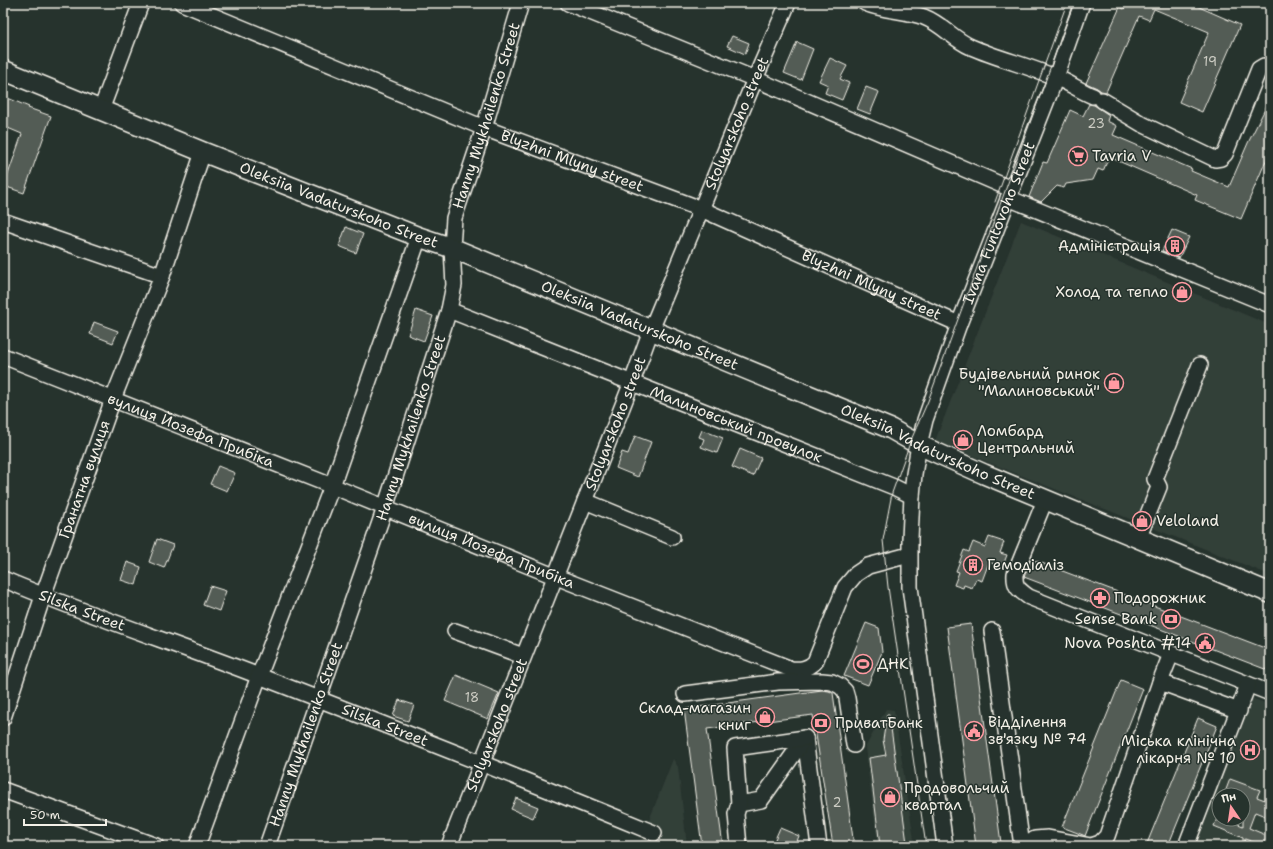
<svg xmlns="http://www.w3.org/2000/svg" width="1273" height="849" font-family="'Shantell Sans',sans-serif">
<rect width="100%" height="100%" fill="#26332d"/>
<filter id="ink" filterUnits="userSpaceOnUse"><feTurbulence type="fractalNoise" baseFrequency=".025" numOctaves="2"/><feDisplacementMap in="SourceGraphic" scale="8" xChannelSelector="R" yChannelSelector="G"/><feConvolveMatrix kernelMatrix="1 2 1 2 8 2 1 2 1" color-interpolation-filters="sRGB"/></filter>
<g filter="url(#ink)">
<path fill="#333f39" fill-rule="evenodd" d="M1021,221L1270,325V575L935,441Z
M1251,698L1270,705V846H1193ZM1219,795H1243V819H1219Z
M886,709L894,710L915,846H878L865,748Z
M673,759L678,767L687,846H639Z"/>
<path fill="#525c55" stroke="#f4f1e8" d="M1127,3H1190L1240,25L1202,112L1179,102L1209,32L1154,9L1149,20L1139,16L1106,92L1101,91L1097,88L1086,83L1120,7L1124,9Z
M732,36L749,43L745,54L727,46Z
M797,42L813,49L801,80L784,73Z
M830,58L847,66L840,79L849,83L842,100L825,93L828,85L819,81Z
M866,87L879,92L870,114L857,109Z
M3,96L29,107L28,108L51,116L24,193L4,186L22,134L3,126Z
M1270,99V151L1241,219L1195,200L1197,195L1109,157L1103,171L1098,169L1093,180L1066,184L1064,188L1057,186L1041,202L1029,197L1043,162L1047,163L1070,110L1083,116L1089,104L1094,105L1109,115L1107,121L1117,126L1113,135L1192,169L1191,171L1229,187L1248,143Z
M346,227L363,234L356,253L339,246Z
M1172,230L1189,237L1179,258L1162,251Z
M416,310L433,316L424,341L408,335Z
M94,322L118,331L113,343L90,334Z
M702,430L723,438L717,453L701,447L704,439L699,437Z
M635,436L651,442L638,477L616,468L622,452L628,454Z
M740,449L761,458L753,476L732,467Z
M218,466L235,473L227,491L210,484Z
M989,537L1004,542L1000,553L1007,555L1002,568L989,562L982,581L976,579L972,588L964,585L963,588L954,585L959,572L956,571L964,550L969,552L973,542L985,547Z
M157,539L173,545L164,568L149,562Z
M1031,559L1270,650V671L1024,577Z
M127,562L141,567L136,585L121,580Z
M210,586L226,591L219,611L203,605Z
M866,623L879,628L882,652L868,685L844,676Z
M971,624L1001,843L976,846L947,627Z
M456,675L499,693L488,719L445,701Z
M1121,680L1143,689L1085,836L1083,835L1062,827Z
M822,690L829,691L833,693L854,846H833L813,715L707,729L723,846H702L684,709Z
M399,700L414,705L408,721L393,716Z
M887,714H889L907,843L880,846L869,758L886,755L883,740Z
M1198,718L1217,726L1168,846H1146Z
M1230,779L1260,790L1257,797L1270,802V818L1255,812L1249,828L1268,836L1264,846L1245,839L1244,842H1243V838L1214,826L1218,816H1219V819H1226L1243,826V795H1224Z
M516,798L538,807L533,818L511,809Z
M780,828L799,836L795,846H772Z"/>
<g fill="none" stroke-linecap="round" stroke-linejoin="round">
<defs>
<g id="minor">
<path id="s1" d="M182,3L484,128L701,209L959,324"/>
<path d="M568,3L755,79L1011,189"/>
<path d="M865,3C884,11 905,10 924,17C942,24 953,39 971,47C999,59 1029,66 1057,78C1070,83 1080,91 1093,96"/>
<path d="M1102,100L1142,124L1215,159L1221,158L1225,154L1259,69L1264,66H1270"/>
<path d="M101,110L141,3"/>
<path d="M1008,198L1270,305"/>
<path d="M3,221L162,276"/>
<path id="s2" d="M449,310L894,487L912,496"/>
<path id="s3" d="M3,356L332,486L554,576L791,669C801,670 808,669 815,662L845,587L856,574L868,566L909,555"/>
<path d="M1045,500L1015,574C1014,587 1019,590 1029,597L1270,693"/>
<path d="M585,501L672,537"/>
<path d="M1138,539L1159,487L1155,479L1200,365"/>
<path id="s4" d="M3,579C87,615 174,643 259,676C391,727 523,779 654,833"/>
<path d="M455,631L523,656"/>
<path d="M992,631L1022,846"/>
<path d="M1160,682L1239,711"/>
<path d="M685,694L778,682L822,681L832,682L840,686L845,691L847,698L854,745"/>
<path id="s5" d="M3,718L43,596L113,399L162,276L203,152"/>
<path d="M805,738L819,846"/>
<path d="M3,790L156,846"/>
<path d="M739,804L761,800L805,738"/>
<path d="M197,846L259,676L332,486L419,237"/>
<path id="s6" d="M267,846L385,508L449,310L454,285L452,248L454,218L484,128L521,3"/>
<path id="s7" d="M449,846L632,382L651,330L755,79L788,3"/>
<path d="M739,846L736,814L739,804L735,748L805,738"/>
<path id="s8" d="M945,846L910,587V539L912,496L914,474L919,445L925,420L959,324L1056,77L1082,3"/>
<path d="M1025,846L1035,839L1048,838L1091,846L1100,843L1107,836L1160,682L1171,654"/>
<path d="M1186,846L1248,685"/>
</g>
<g id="major">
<path id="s9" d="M3,70L203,152L419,237L452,248L891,429L919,445L984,474L1270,593"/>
</g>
</defs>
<use href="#minor" stroke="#f4f1e8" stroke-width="18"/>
<use href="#major" stroke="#f4f1e8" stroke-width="22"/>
<use href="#minor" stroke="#26332d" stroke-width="15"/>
<use href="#major" stroke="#26332d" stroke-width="19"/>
<path stroke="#f4f1e8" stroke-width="1" d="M995,202L1067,3
M926,846L888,587L883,540L892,493L911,440L928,401L1074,3"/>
</g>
</g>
<defs>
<symbol id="supermarket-ring" viewBox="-11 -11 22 22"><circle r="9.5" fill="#26332d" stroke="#ff9aa2" stroke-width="1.5"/><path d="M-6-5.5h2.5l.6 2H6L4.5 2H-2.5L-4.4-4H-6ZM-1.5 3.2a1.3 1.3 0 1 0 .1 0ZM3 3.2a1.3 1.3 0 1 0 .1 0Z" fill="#ff9aa2"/></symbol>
<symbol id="building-ring" viewBox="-11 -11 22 22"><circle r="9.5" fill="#26332d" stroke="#ff9aa2" stroke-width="1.5"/><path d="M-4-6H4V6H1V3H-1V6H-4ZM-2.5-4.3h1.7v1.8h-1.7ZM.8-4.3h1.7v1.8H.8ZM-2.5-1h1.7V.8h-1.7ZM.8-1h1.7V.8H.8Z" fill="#ff9aa2"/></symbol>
<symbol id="shop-ring" viewBox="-11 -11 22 22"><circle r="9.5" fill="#26332d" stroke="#ff9aa2" stroke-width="1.5"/><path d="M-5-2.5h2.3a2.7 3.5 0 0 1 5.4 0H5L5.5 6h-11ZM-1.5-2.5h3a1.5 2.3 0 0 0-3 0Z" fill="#ff9aa2"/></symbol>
<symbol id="pharmacy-ring" viewBox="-11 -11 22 22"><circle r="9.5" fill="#26332d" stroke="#ff9aa2" stroke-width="1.5"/><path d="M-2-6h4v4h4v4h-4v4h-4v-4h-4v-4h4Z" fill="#ff9aa2"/></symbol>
<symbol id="bank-ring" viewBox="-11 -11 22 22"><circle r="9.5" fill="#26332d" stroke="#ff9aa2" stroke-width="1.5"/><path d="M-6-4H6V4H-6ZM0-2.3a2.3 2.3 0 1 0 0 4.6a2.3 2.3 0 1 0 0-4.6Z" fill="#ff9aa2"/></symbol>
<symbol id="civic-ring" viewBox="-11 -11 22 22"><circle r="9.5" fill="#26332d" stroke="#ff9aa2" stroke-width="1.5"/><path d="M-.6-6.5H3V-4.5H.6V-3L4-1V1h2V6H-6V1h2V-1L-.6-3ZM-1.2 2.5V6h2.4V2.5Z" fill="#ff9aa2"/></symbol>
<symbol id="stadium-ring" viewBox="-11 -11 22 22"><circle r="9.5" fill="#26332d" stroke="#ff9aa2" stroke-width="1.5"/><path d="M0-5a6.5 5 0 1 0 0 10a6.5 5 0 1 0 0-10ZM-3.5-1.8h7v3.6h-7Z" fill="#ff9aa2"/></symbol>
<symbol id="hospital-ring" viewBox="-11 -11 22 22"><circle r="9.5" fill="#26332d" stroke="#ff9aa2" stroke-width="1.5"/><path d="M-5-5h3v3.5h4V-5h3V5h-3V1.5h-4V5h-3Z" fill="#ff9aa2"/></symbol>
</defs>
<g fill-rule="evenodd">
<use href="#supermarket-ring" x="1067" y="145" width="22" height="22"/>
<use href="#building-ring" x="1164" y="235" width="22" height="22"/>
<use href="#shop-ring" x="1171" y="281" width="22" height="22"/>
<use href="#shop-ring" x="1103" y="372" width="22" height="22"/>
<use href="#shop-ring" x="952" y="429" width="22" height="22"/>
<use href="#shop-ring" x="1131" y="510" width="22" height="22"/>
<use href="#building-ring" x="962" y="554" width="22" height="22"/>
<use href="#pharmacy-ring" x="1089" y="587" width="22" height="22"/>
<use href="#bank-ring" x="1160" y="608" width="22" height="22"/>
<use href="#civic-ring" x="1194" y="632" width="22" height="22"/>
<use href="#stadium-ring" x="852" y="653" width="22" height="22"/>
<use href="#shop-ring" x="754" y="706" width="22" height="22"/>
<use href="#bank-ring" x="810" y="712" width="22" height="22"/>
<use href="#civic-ring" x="963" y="720" width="22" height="22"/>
<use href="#hospital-ring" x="1239" y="739" width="22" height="22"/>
<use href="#shop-ring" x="879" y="786" width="22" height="22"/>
</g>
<g text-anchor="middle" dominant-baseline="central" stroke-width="3" stroke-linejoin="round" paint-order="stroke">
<g font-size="13" fill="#ccccc3">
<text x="1210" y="61">19</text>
<text x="1096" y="123">23</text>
<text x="472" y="697">18</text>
<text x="837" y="802">2</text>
</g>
<g font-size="15" fill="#f4f1e8" stroke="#26332d">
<text stroke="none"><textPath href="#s6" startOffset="766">Hanny Mykhailenko Street</textPath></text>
<text stroke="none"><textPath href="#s7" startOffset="778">Stolyarskoho street</textPath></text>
<text stroke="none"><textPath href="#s1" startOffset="421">Blyzhni Mlyny street</textPath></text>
<text stroke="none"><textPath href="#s9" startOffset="362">Oleksiia Vadaturskoho Street</textPath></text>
<text stroke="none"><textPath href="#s8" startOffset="640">Ivana Funtovoho Street</textPath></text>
<text stroke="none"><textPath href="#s1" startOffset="745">Blyzhni Mlyny street</textPath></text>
<text stroke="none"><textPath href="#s9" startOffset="686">Oleksiia Vadaturskoho Street</textPath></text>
<text stroke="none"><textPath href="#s7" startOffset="454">Stolyarskoho street</textPath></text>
<text stroke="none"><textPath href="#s2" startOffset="309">Малиновський провулок</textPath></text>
<text stroke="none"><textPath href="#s6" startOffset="442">Hanny Mykhailenko Street</textPath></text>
<text stroke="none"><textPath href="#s3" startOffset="202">вулиця Йозефа Прибіка</textPath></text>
<text stroke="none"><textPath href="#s9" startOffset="1010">Oleksiia Vadaturskoho Street</textPath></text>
<text stroke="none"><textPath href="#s5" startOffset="252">Гранатна вулиця</textPath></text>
<text stroke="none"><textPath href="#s3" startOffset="526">вулиця Йозефа Прибіка</textPath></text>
<text stroke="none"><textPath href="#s4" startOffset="85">Silska Street</textPath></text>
<text stroke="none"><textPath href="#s7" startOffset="130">Stolyarskoho street</textPath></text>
<text stroke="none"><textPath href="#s4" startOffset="409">Silska Street</textPath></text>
<text stroke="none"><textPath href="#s6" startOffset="118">Hanny Mykhailenko Street</textPath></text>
</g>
<g font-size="15" fill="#f4f1e8" stroke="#26332d" text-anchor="start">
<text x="1092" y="156">Tavria V</text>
<text x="1161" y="246" text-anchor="end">Адміністрація</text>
<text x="1168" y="292" text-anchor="end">Холод та тепло</text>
<text x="1100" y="374" text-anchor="end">Будівельний ринок<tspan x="1100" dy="17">"Малиновський"</tspan></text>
<text x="977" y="431">Ломбард<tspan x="977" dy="17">Центральний</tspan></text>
<text x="1156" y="521">Veloland</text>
<text x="987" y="565">Гемодіаліз</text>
<text x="1114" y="598">Подорожник</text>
<text x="1157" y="619" text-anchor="end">Sense Bank</text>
<text x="1191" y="643" text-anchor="end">Nova Poshta #14</text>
<text x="877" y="664">ДНК</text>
<text x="751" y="708" text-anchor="end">Склад-магазин<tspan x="751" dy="17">книг</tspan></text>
<text x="988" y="722">Відділення<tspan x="988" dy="17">зв'язку № 74</tspan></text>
<text x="835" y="723">ПриватБанк</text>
<text x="1236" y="741" text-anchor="end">Міська клінічна<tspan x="1236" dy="17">лікарня № 10</tspan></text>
<text x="904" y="788">Продовольчий<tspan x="904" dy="17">квартал</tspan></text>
</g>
</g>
<rect width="1273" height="849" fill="none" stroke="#26332d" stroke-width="16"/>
<rect x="8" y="8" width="1257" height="833" fill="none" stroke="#f4f1e8" stroke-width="1.5" filter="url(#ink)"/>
<g transform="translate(1231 807) rotate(347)"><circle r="19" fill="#26332d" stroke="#787f78"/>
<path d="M0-3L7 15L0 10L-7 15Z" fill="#ff9aa2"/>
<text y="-6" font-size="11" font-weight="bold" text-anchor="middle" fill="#f4f1e8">Пн</text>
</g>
<path d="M24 819v6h82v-6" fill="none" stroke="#f4f1e8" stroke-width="2"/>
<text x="30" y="819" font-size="12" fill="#f4f1e8" stroke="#26332d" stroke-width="3" paint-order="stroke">50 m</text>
</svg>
